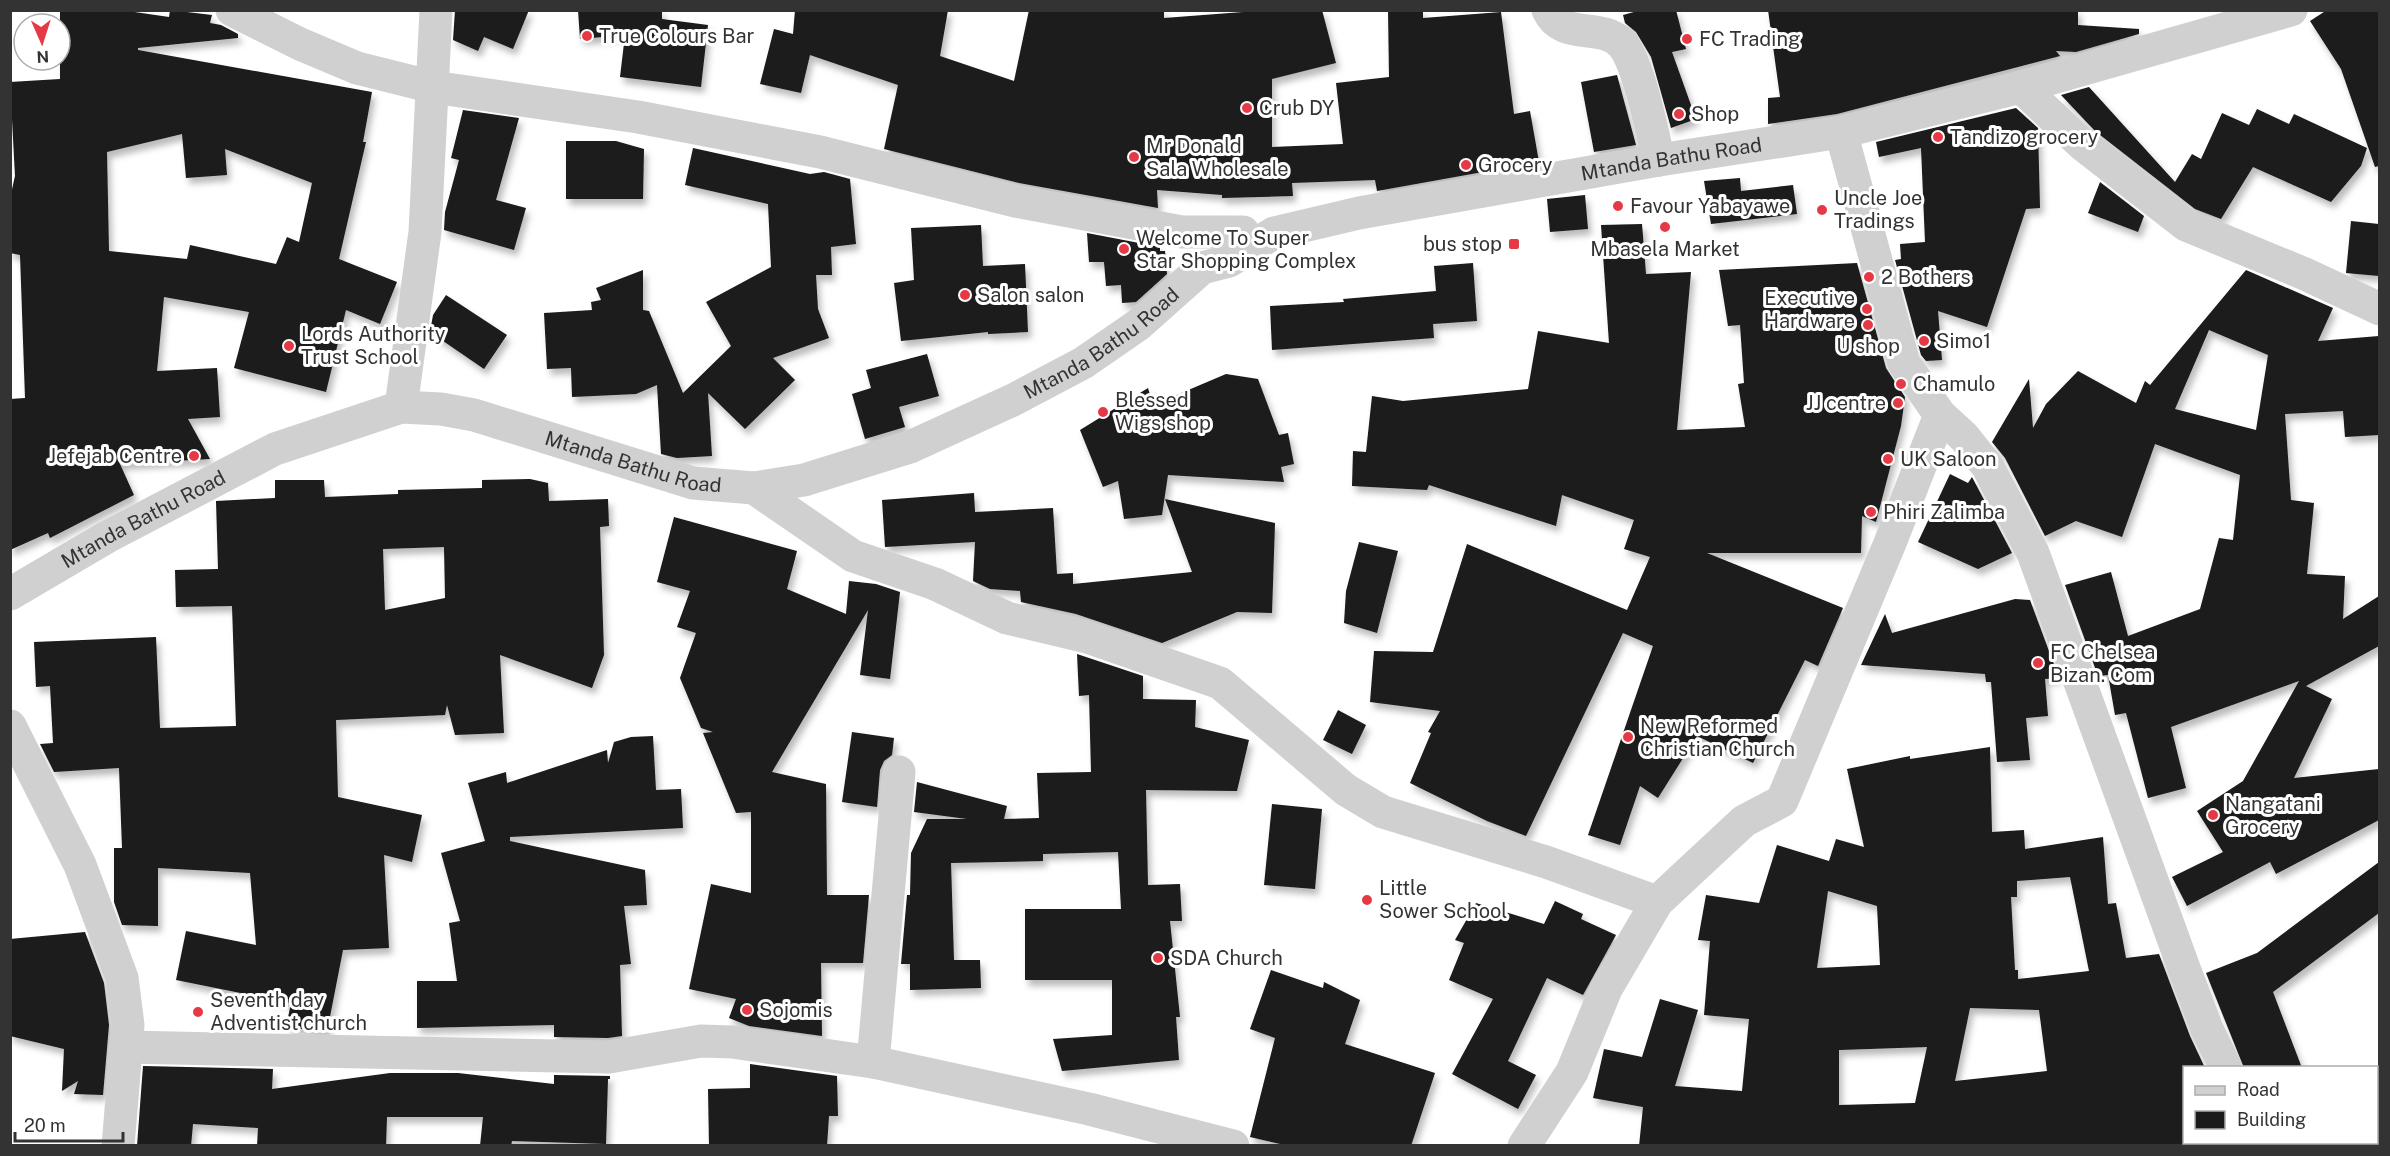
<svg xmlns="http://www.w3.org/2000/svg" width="2390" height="1156" font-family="'Public Sans',sans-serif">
<defs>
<filter id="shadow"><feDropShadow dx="3.5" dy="6" stdDeviation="3" flood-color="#0004"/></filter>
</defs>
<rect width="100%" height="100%" fill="#fff"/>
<path fill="#1a1a1a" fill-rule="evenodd" filter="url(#shadow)" d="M60,10H121L169,17L170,10L212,15L210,23L221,25L238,34V38L138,48V50L372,92L363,142H366L339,259L397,282L380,324L346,310L326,392L234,368L249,312L164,297L157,371L217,368L220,417L188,419L210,459L120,464L134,495L50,538L48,533L10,550V399L25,398L20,255L10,253V198L15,176L10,82L60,79ZM182,134L186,178L227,175L225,149L312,183L299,242L287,237L276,264L190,245L187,259L109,251L107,152Z
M455,10H529L513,49L484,37L478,51L453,40Z
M578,10H662V19L708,25L701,87L620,77L625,35L580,39Z
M795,10H948L940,56L1014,81L1029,10H1164V18L1269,10H1322L1336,63L1272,79V147L1343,144L1336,83L1389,77L1388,10H1423V18L1501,12L1514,114L1530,111L1539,162L1377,191L1375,180L1292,183L1293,196L1222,198V195L1157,190L1158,208L1019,183L884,149L898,85L810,55L801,93L760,84L774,29L793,34Z
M1641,10H1676L1686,49L1672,52L1696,119L1671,128L1651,57L1636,32L1625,23L1623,15Z
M1768,10H2078V25L2139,29V34L2076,52L2056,51L2060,56L1837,114L1768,124V98L1780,97Z
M2327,10H2379V166L2375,167L2341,69L2310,21Z
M1617,75L1636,145L1594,152L1581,82Z
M2089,87L2175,182L2192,154L2201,159L2222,113L2249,125L2257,109L2289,124L2294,114L2367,148L2361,166L2331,202L2253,167L2221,219L2195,209L2095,131L2061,95Z
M2016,108L2038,128L2040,208L2026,209L1987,327L1938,311L1942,360L1926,361L1921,355L1895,260L1901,259L1900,244L1925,242L1921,148L1879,157L1876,142Z
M463,110L519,118L496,200L526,208L514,250L444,230L445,212L459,160L451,158Z
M566,141H616L644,149L643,199H566Z
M693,148L810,174L824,172L850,179L856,244L831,247L832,275H816L818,309L829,338L773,358L795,380L745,429L708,393L712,456L677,458L661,454L657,385L636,394L572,397L571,368L547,369L544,313L592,310L591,302L601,300L596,288L643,270V310L649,311L683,393L731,346L706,302L771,267L768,204L685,185Z
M1740,178L1741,191L1793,185L1797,214L1711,224L1704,181Z
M2100,182L2144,216L2138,232L2088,213Z
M1585,195L1588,229L1550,232L1547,199Z
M2351,221L2379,224V276L2346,273Z
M1642,224L1646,274L1691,272L1677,430L1745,427L1738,384L1744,383L1740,325L1728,326L1719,270L1857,263L1886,368L1905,397L1901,426L1876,522L1862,516L1861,553H1707L1843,608L1818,666L1805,660L1753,763L1697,736L1658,798L1640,786L1620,845L1588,835L1653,646L1623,633L1526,836L1487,821L1410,783L1431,733L1428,732L1440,711L1370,702L1374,651L1433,652L1467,544L1627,610L1650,557L1624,549L1634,520L1562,495L1556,526L1429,485L1427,490L1352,486L1353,451L1366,452L1372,396L1403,401L1528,389L1538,331L1609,343L1601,225Z
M981,225L983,266L1025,264L1028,332L988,334V332L901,341L894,283L914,280L911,228Z
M1087,233L1160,247V251H1165L1167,274L1136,302L1122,303L1121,285L1106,286L1104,262H1089Z
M1473,263L1477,321L1433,324L1434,338L1272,350L1270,306L1344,302L1343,299L1436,291L1434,266Z
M2246,270L2333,308L2318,341L2379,336V435L2345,437L2343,411L2285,414L2291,500L2314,503L2307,574L2345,576L2343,619L2379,596V646L2306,686L2332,699L2294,778L2379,769V820L2276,874L2270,862L2187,906L2172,877L2223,852L2197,811L2243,781L2299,681L2171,727L2186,788L2148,798L2126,713L2115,715L2108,675L2098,676L2065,585L2111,572L2128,636L2200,609L2219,538L2233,540L2240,475L2155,444L2122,537L2076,521L2045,536L2005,458L1992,442L2029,379L2033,428L2046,404L2078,371L2136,403L2145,381L2150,385ZM2209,330L2268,355L2256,430L2175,409Z
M446,295L507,335L484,369L430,332L433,315Z
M927,354L939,396L899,407L905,427L865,439L852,394L871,388L866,370Z
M1226,374L1258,379L1279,435L1288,433L1294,464L1281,467L1284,482L1168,475L1162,515L1124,519L1118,481L1103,487L1080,430L1148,388L1153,405Z
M1950,474L1968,483L1972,477L2012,553L1978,569L1918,542Z
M530,479L548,483L549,501L608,499L609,526L600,527L604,655L592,688L500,655L504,733L455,735L447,705L445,715L336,720L338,797L422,815L412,862L384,855L389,948L343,950L327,1032L286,1027L291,1003L176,980L186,931L256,945L250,873L158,868V926L122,925L114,902V848H122L119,768L54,772L40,744L53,743L50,686L36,687L34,642L156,637L160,728L236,726L232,606L176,607L175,570L218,569L216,501L275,498V480H324L325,497L398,494V490L482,488V480ZM444,547L445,598L385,610L383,549Z
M974,493L975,512L1053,508L1057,574L1073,573V584L1192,572L1165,499L1275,523L1272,613L1237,612L1162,643L1076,614L1021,602L1020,591L990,589L973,581L975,542L885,547L882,500Z
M674,517L797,551L787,589L846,614L849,581L876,584L900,592L890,679L860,675L868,610L772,772L826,784L827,895H869L863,963H821L822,1036L749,1026L729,1018L736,999L689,989L711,884L751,893V812L736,813L703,733L713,732L701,728L680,678L696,633L677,627L690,591L657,582Z
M1359,542L1398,551L1377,633L1344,623L1346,591Z
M2015,599L2030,600L2059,678L2045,679L2048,716L2026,718L2030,760L1997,762L1991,682H1986L1985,674L1861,665L1885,614L1892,633Z
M1077,654L1143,676V699L1196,700L1195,727L1249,740L1237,791L1146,790L1148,885L1180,884L1182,921H1170L1180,1017H1176L1179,1060L1062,1071L1053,1039L1112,1035V980H1025V909H1121L1118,852L1043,854V861L951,863L954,960H980L981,988L910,990V964H901L907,895H910L911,853L927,819H967L914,812L917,782L1007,806L1004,819L1039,818L1037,773L1091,772L1089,695L1079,696Z
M1338,710L1366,725L1352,754L1323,740Z
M852,732L894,738L892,755L884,761L880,770L877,807L842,802Z
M653,736L656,790L681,789L683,828L510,837V841L645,870L647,905L624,906L631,964L620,965L622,1036L608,1038L554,1037V1025L417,1028V981H457L449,923L460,921L441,853L485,841L468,783L506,772L507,783L607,750L608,763L614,742L631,737Z
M1990,747L1992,832L2024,830L2025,849L2103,837L2108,904L2116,903L2126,958L2159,954L2190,1036L2205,1068H2184V1146H1639L1643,1107L1593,1098L1604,1049L1642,1057L1660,999L1698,1010L1675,1086L1742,1091L1749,1019L1704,1015L1710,941L1698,940L1706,895L1759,903L1777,845L1829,861L1836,839L1864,847L1847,769L1910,756V759ZM2070,877L2089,971L2018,979V970H2015L2011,897H2017V881ZM1828,891L1877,906L1880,965L1817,968ZM1970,1008L2039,1010L2047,1071L1955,1081ZM1927,1047L1915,1103L1839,1105V1050Z
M1272,804L1322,809L1315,889L1264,885Z
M2379,862V913L2273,992L2302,1068H2244L2206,973L2257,953Z
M1555,901L1583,914L1581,919L1616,935L1583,995L1547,978L1508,1061L1536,1075L1518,1109L1452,1074L1493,999L1449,980L1464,943L1455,940L1476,903L1544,924Z
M85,932L104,983L109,1025L103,1095L74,1094L78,1081L62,1091L64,1049L10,1036V939Z
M1271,970L1323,988L1324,982L1360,1000L1345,1044L1435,1073L1411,1146H1289L1250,1137L1275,1038L1250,1029Z
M750,1064L837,1076L838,1116H829L827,1146H709L708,1089L750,1088Z
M143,1066L273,1069L272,1089L390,1073H458L554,1084V1075L610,1076V1079H608L606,1144L512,1141L511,1146H480L483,1117H387L386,1146H257L258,1128L193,1124L191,1146H137Z"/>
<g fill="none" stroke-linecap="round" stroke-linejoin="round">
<g stroke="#d0d0d0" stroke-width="33">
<path d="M232,10L300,44L357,68L433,87L638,117L820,152L1015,201L1182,232H1243L1253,247"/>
<path d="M1548,10C1562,41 1600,22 1621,43C1639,61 1652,133 1659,160"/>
<path d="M2021,87L2083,145L2186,225L2305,274L2380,309"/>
<path d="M1841,132L1904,363L1940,415L1964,437L1988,467L2033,553L2185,971L2207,1029L2226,1068"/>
<path d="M401,407L425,232L436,10"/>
<path d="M754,488L853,556L935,584L1007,618L1087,637L1220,683L1346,790L1383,812L1546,862L1657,902"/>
<path id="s1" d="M10,594L107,537L275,449L401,407L441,409L474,415L693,483L754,488L804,480L910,447L1013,400L1083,363L1138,325L1202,268L1229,261L1274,233L1359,213L1659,160L1841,132L2021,87L2291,10"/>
<path d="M10,726L80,865L122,978L128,1025L118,1146"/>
<path d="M126,1047L609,1057L701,1041L732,1042L873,1062L1089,1109L1233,1146"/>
<path d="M873,1062L899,772"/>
<path d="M2272,1142L2274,1146"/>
<path d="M1524,1146L1572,1072L1606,989L1657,902L1744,821L1782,801L1890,543L1940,415"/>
</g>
</g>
<g fill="#e63946" stroke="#fff" stroke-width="2">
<circle cx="587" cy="36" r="6"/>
<circle cx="1687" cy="39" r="6"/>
<circle cx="1247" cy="108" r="6"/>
<circle cx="1679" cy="114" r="6"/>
<circle cx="1938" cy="137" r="6"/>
<circle cx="1134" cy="157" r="6"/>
<circle cx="1466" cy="165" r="6"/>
<circle cx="1618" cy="206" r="6"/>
<circle cx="1822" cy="210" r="6"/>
<circle cx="1665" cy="227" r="6"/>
<rect x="1508" y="238" width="12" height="12" rx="3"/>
<circle cx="1124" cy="249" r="6"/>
<circle cx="1869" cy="277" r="6"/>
<circle cx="965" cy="295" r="6"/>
<circle cx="1867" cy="309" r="6"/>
<circle cx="1868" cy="325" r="6"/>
<circle cx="1924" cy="341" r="6"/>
<circle cx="289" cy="346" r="6"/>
<circle cx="1901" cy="384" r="6"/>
<circle cx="1898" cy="403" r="6"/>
<circle cx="1103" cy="412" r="6"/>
<circle cx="194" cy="456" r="6"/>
<circle cx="1888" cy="459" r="6"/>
<circle cx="1871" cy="512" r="6"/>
<circle cx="2038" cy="663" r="6"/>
<circle cx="1628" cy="737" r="6"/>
<circle cx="2213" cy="815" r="6"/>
<circle cx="1367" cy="900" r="6"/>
<circle cx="1158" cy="958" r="6"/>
<circle cx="747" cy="1010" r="6"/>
<circle cx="198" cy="1012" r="6"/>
</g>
<g text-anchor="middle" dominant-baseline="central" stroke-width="6" stroke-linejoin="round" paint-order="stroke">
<g font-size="20" fill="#333" stroke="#fff" text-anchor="start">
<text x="599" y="36">True Colours Bar</text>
<text x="1699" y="39">FC Trading</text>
<text x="1259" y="108">Crub DY</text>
<text x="1691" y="114">Shop</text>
<text x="1950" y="137">Tandizo grocery</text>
<text x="1146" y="146">Mr Donald<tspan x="1146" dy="23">Sala Wholesale</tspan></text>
<text x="1478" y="165">Grocery</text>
<text x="1834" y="198">Uncle Joe<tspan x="1834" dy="23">Tradings</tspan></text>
<text x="1630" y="206">Favour Yabayawe</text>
<text x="1136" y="238">Welcome To Super<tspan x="1136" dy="23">Star Shopping Complex</tspan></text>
<text x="1502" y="244" text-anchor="end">bus stop</text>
<text x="1665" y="249" text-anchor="middle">Mbasela Market</text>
<text x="1881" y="277">2 Bothers</text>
<text x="977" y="295">Salon salon</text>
<text x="1855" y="298" text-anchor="end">Executive<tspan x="1855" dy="23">Hardware</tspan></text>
<text x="301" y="334">Lords Authority<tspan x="301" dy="23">Trust School</tspan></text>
<text x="1936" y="341">Simo1</text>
<text x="1868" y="346" text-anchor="middle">U shop</text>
<text x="1913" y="384">Chamulo</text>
<text x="1115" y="400">Blessed<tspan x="1115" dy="23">Wigs shop</tspan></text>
<text x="1886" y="403" text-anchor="end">JJ centre</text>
<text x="182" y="456" text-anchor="end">Jefejab Centre</text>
<text x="1900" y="459">UK Saloon</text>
<text x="1883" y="512">Phiri Zalimba</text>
<text x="2050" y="652">FC Chelsea<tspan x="2050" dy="23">Bizan. Com</tspan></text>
<text x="1640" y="726">New Reformed<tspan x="1640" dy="23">Christian Church</tspan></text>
<text x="2225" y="804">Nangatani<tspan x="2225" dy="23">Grocery</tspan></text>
<text x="1379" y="888">Little<tspan x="1379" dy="23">Sower School</tspan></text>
<text x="1170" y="958">SDA Church</text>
<text x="210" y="1000">Seventh day<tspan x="210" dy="23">Adventist church</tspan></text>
<text x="759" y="1010">Sojomis</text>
</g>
<g font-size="20" fill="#333" stroke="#fff">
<text stroke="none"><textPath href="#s1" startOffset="1791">Mtanda Bathu Road</textPath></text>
<text stroke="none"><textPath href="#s1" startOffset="1179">Mtanda Bathu Road</textPath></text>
<text stroke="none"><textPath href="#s1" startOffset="675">Mtanda Bathu Road</textPath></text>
<text stroke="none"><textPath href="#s1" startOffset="153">Mtanda Bathu Road</textPath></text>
</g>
</g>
<rect width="2390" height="1156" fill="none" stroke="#333333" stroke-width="24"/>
<rect x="2183" y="1066" width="195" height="78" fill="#ffffff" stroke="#adadad" stroke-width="1.5"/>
<rect x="2195" y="1086" width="30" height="9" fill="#d0d0d0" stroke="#adadad" stroke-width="1.5"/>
<text x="2237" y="1096" font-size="18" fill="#333333">Road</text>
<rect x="2195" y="1111" width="30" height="18" fill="#1a1a1a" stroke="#adadad" stroke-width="1.5"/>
<text x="2237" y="1126" font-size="18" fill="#333333">Building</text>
<g transform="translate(42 42) rotate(177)"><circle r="28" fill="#ffffff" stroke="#adadad" stroke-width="1.5"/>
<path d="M0-4.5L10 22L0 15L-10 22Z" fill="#e63946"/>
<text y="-9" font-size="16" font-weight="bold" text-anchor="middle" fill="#333333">N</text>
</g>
<path d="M15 1132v9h108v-9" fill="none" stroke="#333333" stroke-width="3"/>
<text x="24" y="1132" font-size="18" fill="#333333" stroke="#ffffff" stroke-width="4.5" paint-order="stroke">20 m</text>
</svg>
